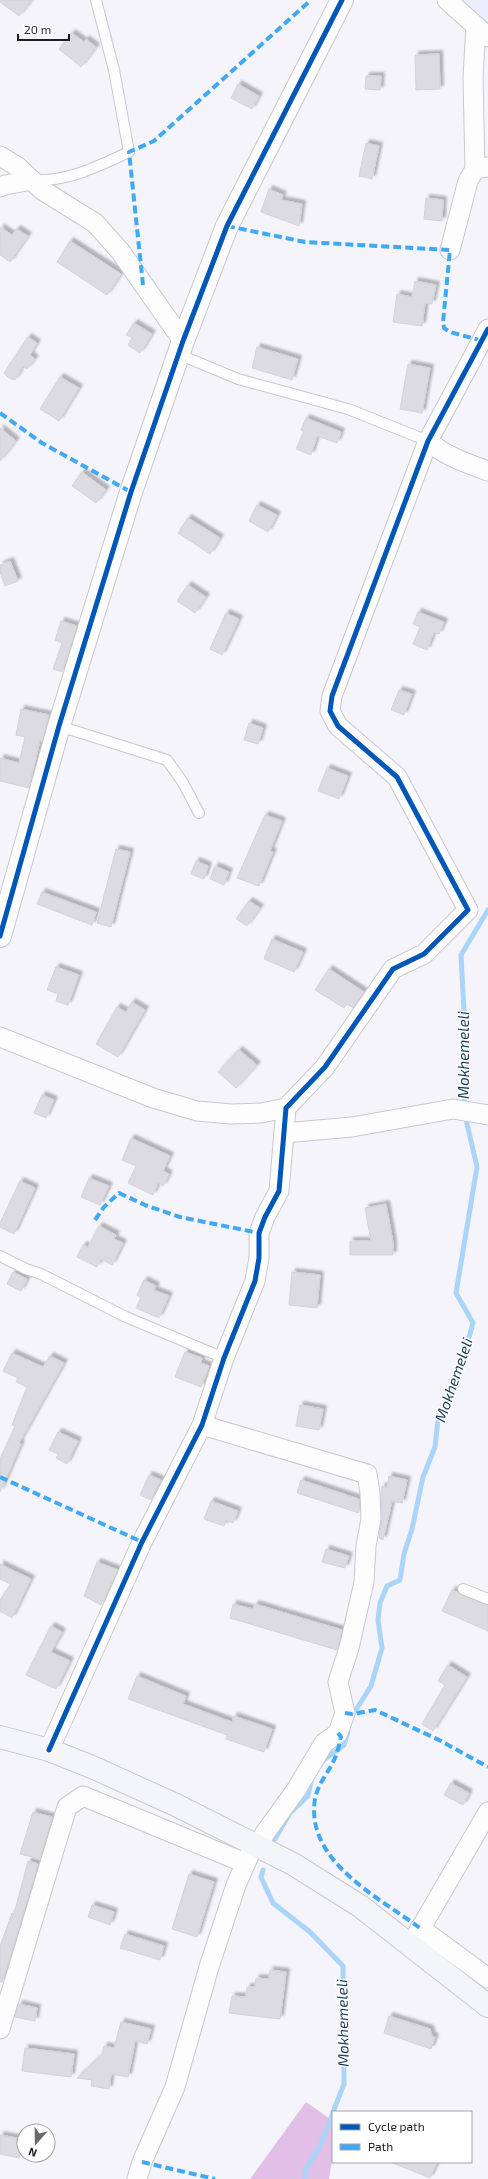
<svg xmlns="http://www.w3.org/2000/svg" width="488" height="2179" font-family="'Exo 2',sans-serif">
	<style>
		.built { fill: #ecedfd }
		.forest { fill: #e2bfe6 }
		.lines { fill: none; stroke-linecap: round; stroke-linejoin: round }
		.stream { stroke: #aad5f9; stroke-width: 5 }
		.building { fill: #dddbe2; stroke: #d4d2d9; filter: url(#shadow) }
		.service-casing { stroke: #c8c8cf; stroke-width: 12 }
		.minor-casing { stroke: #c8c8cf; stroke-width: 21 }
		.tertiary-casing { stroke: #c8c8cf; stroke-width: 24 }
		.secondary-casing { stroke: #c8c8cf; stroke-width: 24 }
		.service { stroke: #fdfdfe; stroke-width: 10 }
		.minor { stroke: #fdfdfe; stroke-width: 19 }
		.tertiary { stroke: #fdfdfe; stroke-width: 22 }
		.secondary { stroke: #f3f5f8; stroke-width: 22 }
		.quiet { stroke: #3fa9f5; stroke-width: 4; stroke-dasharray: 8 4; stroke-linecap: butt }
		.cycleway-casing { stroke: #fff; stroke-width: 8 }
		.cycleway { stroke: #0057b8; stroke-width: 5 }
		.labels { text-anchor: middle; stroke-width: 3; stroke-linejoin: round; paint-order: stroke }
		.water-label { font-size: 15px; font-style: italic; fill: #1a3c54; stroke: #fff }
	</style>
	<defs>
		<filter id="shadow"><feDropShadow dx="3.5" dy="-3.5" stdDeviation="1" flood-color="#0004"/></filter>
	</defs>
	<rect width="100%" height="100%" fill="#f4f4fa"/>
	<path class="built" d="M462 0H488V24Z"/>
	<path class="forest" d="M306 2102 333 2121V2154L329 2179H250Z"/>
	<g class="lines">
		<g class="stream">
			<path d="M464 1107 467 1068 461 955 488 910"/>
			<path d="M352 1716 371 1686 382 1648 378 1620 380 1603 387 1586 400 1580 404 1554 412 1529 423 1477 435 1447 438 1420 457 1381 473 1323 456 1293 477 1167 465 1115"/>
			<path d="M321 1762 344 1745 348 1732"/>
			<path d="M275 1839 290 1813 308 1796 311 1781"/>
			<path d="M263 1870 261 1877 273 1903 310 1932 343 1966 344 2084 333 2112"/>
			<path d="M305 2179V2171L319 2148 333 2113"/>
		</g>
	</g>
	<g class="building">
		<path d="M0 0H32L19 16 0 2Z"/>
		<path d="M72 33 84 42 86 39 96 47 81 67 59 49Z"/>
		<path d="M439 54 440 89 416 90 415 55Z"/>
		<path d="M366 76H381L380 90 365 89Z"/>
		<path d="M238 84 259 96 252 109 231 98Z"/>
		<path d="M366 143 379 146 372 179 359 176Z"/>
		<path d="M269 189 283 195 281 200 302 204 299 226 261 212Z"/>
		<path d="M426 198 443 200 442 221 424 219Z"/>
		<path d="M0 227 12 235 17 229 28 236 10 262 0 255Z"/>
		<path d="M70 241 121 274 107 295 57 262Z"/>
		<path d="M415 281 436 285 432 304 425 303 422 326 393 322 397 294 412 297Z"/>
		<path d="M134 323 152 334 140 353 128 345 132 338 126 335Z"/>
		<path d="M28 337 37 343 30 355 35 359 27 369 23 366 15 380 9 378 4 373Z"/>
		<path d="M257 347 298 359 292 380 252 368Z"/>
		<path d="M408 364 430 368 422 413 400 409Z"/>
		<path d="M60 377 79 388 59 421 40 409Z"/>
		<path d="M306 418 341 432 337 443 317 436 311 455 296 449 304 431 301 430Z"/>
		<path d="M0 428 16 441 0 461Z"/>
		<path d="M82 472 106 490 96 503 72 486Z"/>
		<path d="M257 505 277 515 268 532 249 521Z"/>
		<path d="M188 518 220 538 210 554 178 533Z"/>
		<path d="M10 561 18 581 5 586 0 572V565Z"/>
		<path d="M188 585 206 597 195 613 177 601Z"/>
		<path d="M418 612 444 622 439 634 434 632 427 650 413 644 420 627 413 624Z"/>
		<path d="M226 613 239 619 222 655 210 649Z"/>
		<path d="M61 621 77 626 62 672 53 669 62 643 55 640Z"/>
		<path d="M399 690 412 694 404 715 391 710Z"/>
		<path d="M21 709 49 715 42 741 40 740 29 788 0 781V758L19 763 25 737 16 735Z"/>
		<path d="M249 723 263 728 258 744 244 740Z"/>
		<path d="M327 768 348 776 339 799 318 791Z"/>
		<path d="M265 815 282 821 270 851 273 852 259 886 237 878Z"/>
		<path d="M116 849 130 852 111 927 97 923Z"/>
		<path d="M196 861 208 866 204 879 191 874Z"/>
		<path d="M215 866 229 872 224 885 210 879Z"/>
		<path d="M42 892 96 912 92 925 37 904Z"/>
		<path d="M249 901 260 908 247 926 236 919Z"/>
		<path d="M272 939 303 952 294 972 264 959Z"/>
		<path d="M56 967 79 975 68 1005 56 1001 58 994 47 990Z"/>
		<path d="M329 969 364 992 353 1008 347 1004 344 1008 315 990Z"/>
		<path d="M132 1002 145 1010 118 1057 96 1044 117 1007 126 1012Z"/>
		<path d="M239 1050 257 1065 236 1088 218 1072Z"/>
		<path d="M42 1095 54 1100 46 1118 34 1113Z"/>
		<path d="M131 1138 170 1156 163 1171 169 1174 163 1186 158 1183 153 1195 128 1183 136 1166 122 1160Z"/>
		<path d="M89 1178 109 1186 100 1205 81 1197Z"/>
		<path d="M20 1181 35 1188 14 1234 0 1227V1223Z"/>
		<path d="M386 1204 393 1243V1255H350V1241H371L365 1208Z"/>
		<path d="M99 1226 116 1235 114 1239 123 1243 112 1265 101 1259 97 1267 77 1257 83 1245 88 1247Z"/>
		<path d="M13 1272 27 1279 21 1291 7 1284Z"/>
		<path d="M292 1272 320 1275 317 1308 289 1305Z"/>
		<path d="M144 1280 156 1286 154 1290 169 1296 159 1318 136 1308 141 1297 137 1295Z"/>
		<path d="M185 1352 202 1358 201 1363 209 1366 201 1387 175 1377Z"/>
		<path d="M12 1353 43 1367 50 1356 64 1363 19 1443 21 1444 0 1492V1459L15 1426 12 1425 27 1387 16 1382 18 1378 3 1371Z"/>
		<path d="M300 1405 323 1409 319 1430 296 1426Z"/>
		<path d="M58 1432 78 1441 67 1464 56 1458 58 1454 49 1450Z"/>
		<path d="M149 1475 161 1480 151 1500 140 1495Z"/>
		<path d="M389 1476 407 1480 402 1503 392 1501 383 1540 379 1538 382 1519 381 1492 382 1486 387 1488Z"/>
		<path d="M301 1480 359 1499V1513L297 1493Z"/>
		<path d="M211 1501 238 1511 233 1523 226 1520 224 1526 204 1519Z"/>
		<path d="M326 1549 349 1556 345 1568 322 1562Z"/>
		<path d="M97 1562 118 1570 101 1605 84 1596Z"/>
		<path d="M0 1564 31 1579 12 1618 0 1611V1600L11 1584 0 1579Z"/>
		<path d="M452 1590 488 1606V1631L442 1611Z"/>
		<path d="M233 1604 253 1609 255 1604 342 1630 337 1650 230 1618Z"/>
		<path d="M51 1626 62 1632 51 1652 70 1661 56 1689 26 1675Z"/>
		<path d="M448 1665 467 1677 433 1731 422 1724 445 1685 438 1681Z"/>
		<path d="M137 1676 186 1696 183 1704 232 1722 234 1716 272 1729 264 1752 226 1739 227 1735 128 1699Z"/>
		<path d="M451 1783 469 1793 463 1805 444 1795Z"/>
		<path d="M33 1812 52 1817 40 1859 20 1854Z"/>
		<path d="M28 1861 38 1864 6 1970 2 1982H0V1946L12 1913 14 1914Z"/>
		<path d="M189 1874 214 1882 197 1937 172 1929Z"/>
		<path d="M92 1905 114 1912 110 1925 88 1917Z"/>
		<path d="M125 1934 164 1946 160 1960 120 1948Z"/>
		<path d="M270 1970 286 1972 280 2019 229 2013 232 1996 246 1997 247 1987H255L256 1978 269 1979Z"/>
		<path d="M19 2004 37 2008 35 2021 15 2017Z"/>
		<path d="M389 2016 430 2029 432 2036 435 2037 431 2049 384 2033Z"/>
		<path d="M121 2022 151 2029 147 2044 135 2041 128 2077 111 2074 109 2089 91 2086 92 2080 77 2078 102 2055 104 2046 114 2048Z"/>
		<path d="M25 2048 74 2054 71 2077 22 2071Z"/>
		<path d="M0 2135 22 2139 19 2158 0 2154Z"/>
		<path d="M390 2162H437L430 2178Z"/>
	</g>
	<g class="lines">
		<g class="service-casing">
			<g id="service">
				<path d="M34 180C68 182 98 166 129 152L114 70 96 0"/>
				<path d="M178 354 238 379 348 409 428 441"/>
				<path d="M59 726 167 760 182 781 199 813"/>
				<path d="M0 1256 26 1269 41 1274 126 1317 224 1358"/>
				<path d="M463 1589 488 1599"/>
			</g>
		</g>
		<g class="minor-casing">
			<g id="minor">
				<path d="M447 0 488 37"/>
				<path d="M0 156 18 167 42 190 95 223 120 251 183 341"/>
				<path d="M475 169 473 77 476 26"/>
				<path d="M0 187 5 185 32 180"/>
				<path d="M450 250 468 181 475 169 487 167"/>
				<path d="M428 441C445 456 466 463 488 471"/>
				<path d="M0 1037 153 1098 197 1111 231 1114 261 1113 286 1108"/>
				<path d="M284 1133 352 1127 453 1109 488 1115"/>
				<path d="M202 1425 367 1474 370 1493 371 1519 366 1546 364 1582 349 1648 338 1682 345 1713 338 1733 324 1743 296 1790 265 1833 259 1845"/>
				<path d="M49 1750 142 1542 202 1425 224 1358 255 1281 259 1258V1233L265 1217 279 1191 286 1108 325 1067 393 969 424 954 468 910 397 777 338 726 330 711 332 696 428 441 488 329"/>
				<path d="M420 1928 488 1978"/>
				<path d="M411 1945 488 1812"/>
				<path d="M0 2029 67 1807 83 1796 245 1863"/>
				<path d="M137 2179 142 2162 175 2087 209 1967 236 1885 251 1851"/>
			</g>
		</g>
		<g class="tertiary-casing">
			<path id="tertiary" d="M0 936 59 726 131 492 183 341 227 226 342 0"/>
		</g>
		<g class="secondary-casing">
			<path id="secondary" d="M0 1737 49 1750 92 1767 176 1805 293 1864 360 1906 488 2006"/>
		</g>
		<use href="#service" class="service"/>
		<use href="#minor" class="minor"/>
		<use href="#tertiary" class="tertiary"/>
		<use href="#secondary" class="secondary"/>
		<g class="quiet">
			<path d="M227 226 305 242 450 250 443 322 444 328 450 332 483 341"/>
			<path d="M143 285 129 152 154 141 311 0"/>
			<path d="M0 413 42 443 131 492"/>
			<path d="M95 1220 104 1207 119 1193 145 1205 180 1217 259 1233"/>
			<path d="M0 1477 142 1542"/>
			<path d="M345 1713 352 1714 375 1710 441 1741 488 1767"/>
			<path d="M338 1733 341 1737C339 1744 338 1752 335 1758 329 1772 318 1783 315 1799 305 1861 378 1897 420 1928"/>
			<path d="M142 2162 215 2179"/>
		</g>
		<g class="cycleway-casing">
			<g id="cycleway">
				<path d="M0 936 59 726 131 492 183 341 227 226 342 0"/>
				<path d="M49 1750 142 1542 202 1425 224 1358 255 1281 259 1258V1233L265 1217 279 1191 286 1108 325 1067 393 969 424 954 468 910 397 777 338 726 330 711 332 696 428 441 488 329"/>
			</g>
		</g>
		<use href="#cycleway" class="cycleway"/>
	</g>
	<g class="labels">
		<g class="water-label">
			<text transform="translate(464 1055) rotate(-90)" y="5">Mokhemeleli</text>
			<text transform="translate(454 1380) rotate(-71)" y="5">Mokhemeleli</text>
			<text transform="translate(343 2023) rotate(-91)" y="5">Mokhemeleli</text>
		</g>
	</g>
	<rect x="332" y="2111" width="140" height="52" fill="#ffffff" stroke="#a4a4a7"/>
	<rect x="340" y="2124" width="20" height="6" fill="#0057b8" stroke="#a4a4a7"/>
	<text x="368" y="2131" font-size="12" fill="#1c1c24">Cycle path</text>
	<rect x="340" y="2144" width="20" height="6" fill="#3fa9f5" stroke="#a4a4a7"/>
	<text x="368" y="2151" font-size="12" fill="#1c1c24">Path</text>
	<g transform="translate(36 2143) rotate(200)"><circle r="19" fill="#ffffff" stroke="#a4a4a7"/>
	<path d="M0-3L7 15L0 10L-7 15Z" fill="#68686f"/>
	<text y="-6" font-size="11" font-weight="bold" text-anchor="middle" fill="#1c1c24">N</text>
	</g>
	<path d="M18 34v6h51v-6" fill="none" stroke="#1c1c24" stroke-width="2"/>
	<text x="24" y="34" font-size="12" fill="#1c1c24" stroke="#ffffff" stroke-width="3" paint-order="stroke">20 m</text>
</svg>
